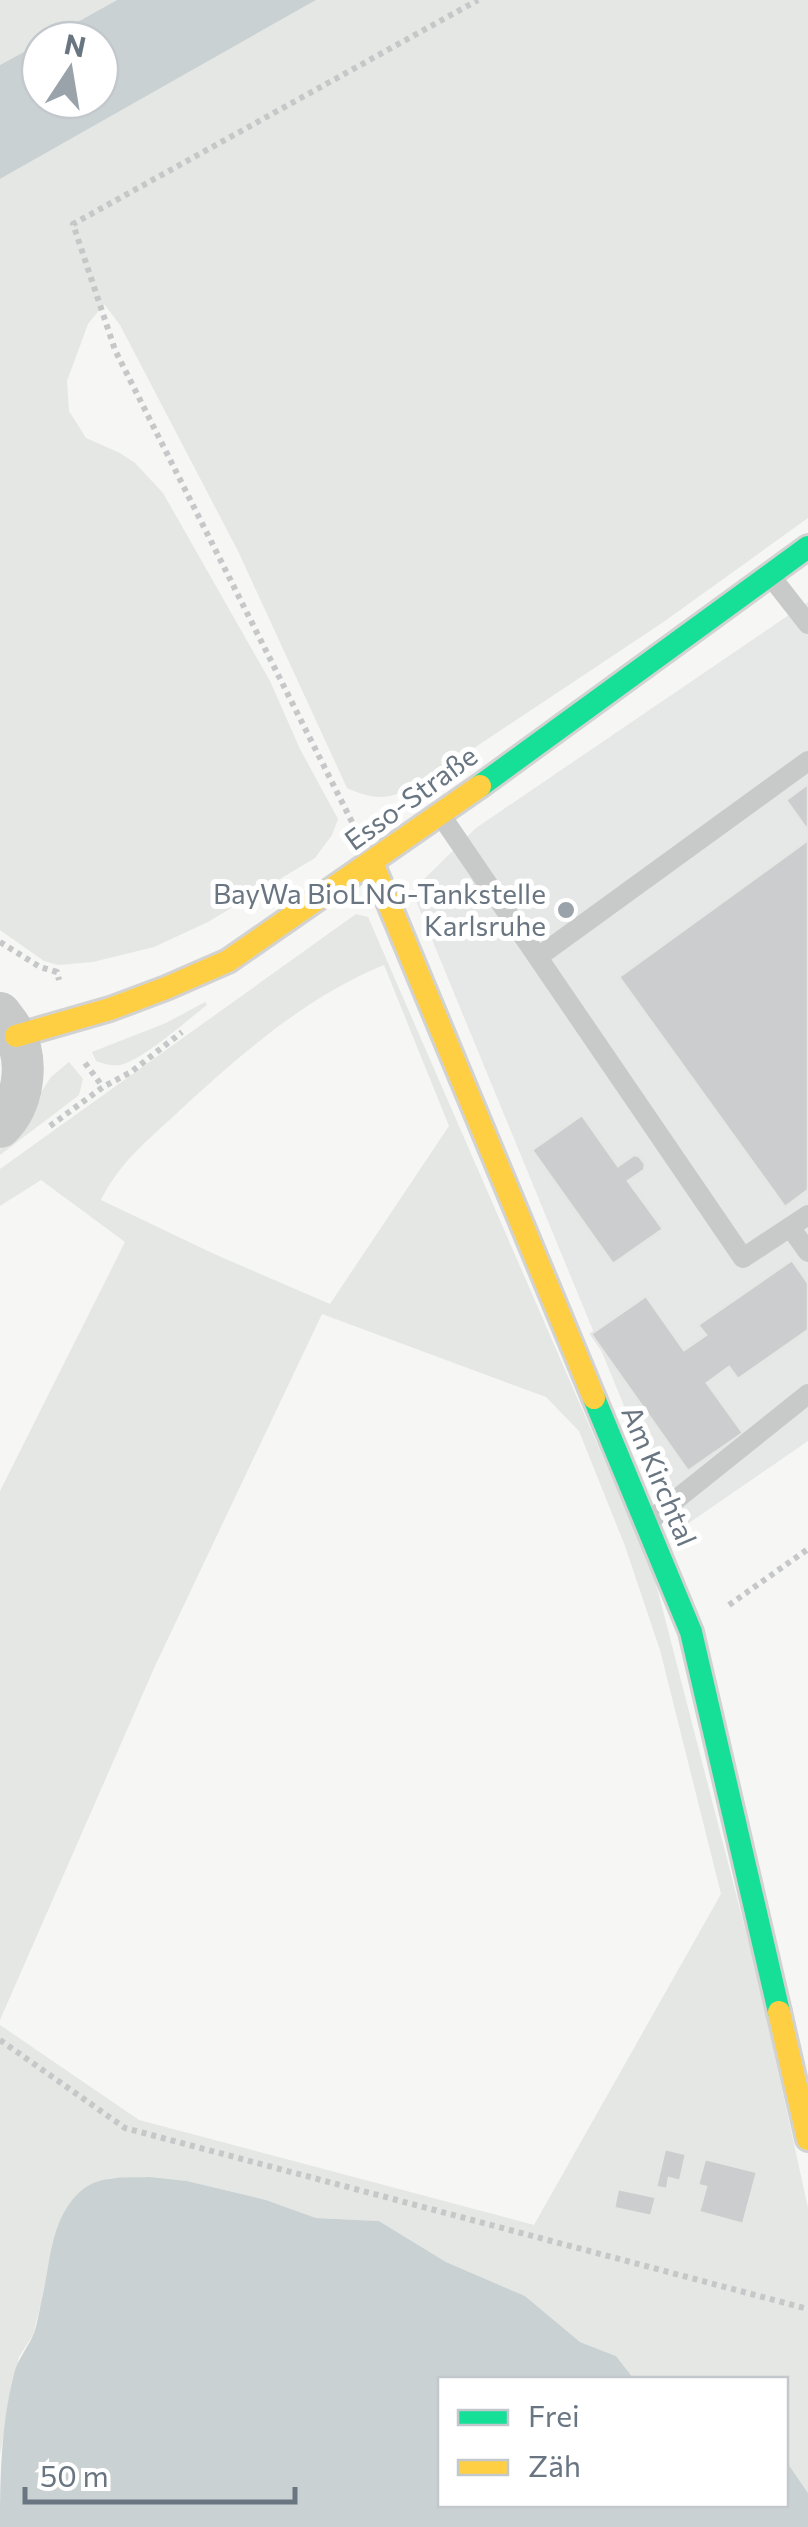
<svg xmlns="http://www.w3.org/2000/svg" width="808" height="2527" font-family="Commissioner,sans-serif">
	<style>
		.built { fill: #e6e7e7 }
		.green { fill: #e4e7e3; fill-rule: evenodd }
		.water { fill: #cad1d3 }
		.building { fill: #cccdce; stroke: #e6e6e4; stroke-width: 2.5 }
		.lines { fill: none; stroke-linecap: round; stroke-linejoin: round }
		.fast-casing { stroke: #d2d2d3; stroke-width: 28 }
		.slow-casing { stroke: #d2d2d3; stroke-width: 28 }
		.path { stroke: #c6c7c8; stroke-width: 6; stroke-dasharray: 5 5; stroke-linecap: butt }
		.lane { stroke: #c8caca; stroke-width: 20 }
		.street { stroke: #c8caca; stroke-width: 42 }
		.fast { stroke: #16e098; stroke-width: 22 }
		.slow { stroke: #ffcf43; stroke-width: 22 }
		.poi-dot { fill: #9aa3aa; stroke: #fff; stroke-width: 4 }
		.labels { text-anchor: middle; stroke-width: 10; stroke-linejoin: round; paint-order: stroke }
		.street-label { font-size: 28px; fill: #697682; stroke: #fff }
		.poi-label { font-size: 28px; fill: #697682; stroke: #fff; text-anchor: end }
	</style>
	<rect width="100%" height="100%" fill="#f6f6f5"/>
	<path class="built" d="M808 602V1441L676 1532 412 891 476 828Z"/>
	<g class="green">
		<path d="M0 0H117L45 40H40V43L0 65Z"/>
		<path d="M316 0H808V518L662 623 423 782C392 798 380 803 347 788L238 551 120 325 104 304 88 324 67 381 69 411 86 438 120 453 135 463 163 493 270 681 300 749 338 819 332 835 315 858 208 922 154 947 93 962 58 965 44 961 0 930V179Z"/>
		<path d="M356 914 368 917 653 1572 757 1975 808 2208V2493L786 2461V2380L634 2379 616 2356 580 2342 525 2296 446 2262 379 2221 316 2218 266 2200 187 2181 149 2178H110L84 2189 64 2212 33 2335 19 2357 0 2454V2025L139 2120 534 2225 721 1894 660 1650 625 1546 579 1431 546 1397 322 1314 155 1666 0 2020V1491L125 1242 41 1180 0 1206V1169ZM384 965 449 1126 330 1304 212 1253 101 1200C119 1163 147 1141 177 1113 239 1056 305 997 384 965Z"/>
		<path d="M205 1002 207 1005C186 1021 143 1060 120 1065 111 1066 104 1064 96 1061L92 1052 166 1023Z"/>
		<path d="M69 1062 83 1079 79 1095 0 1155V1149L7 1144 51 1077Z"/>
	</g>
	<g class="water">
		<path d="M117 0H316L0 179V65L40 43V100H100V40H45Z"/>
		<path d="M149 2177 187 2181 266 2200 316 2218 379 2221 446 2262 525 2296 580 2342 616 2356 634 2379 440 2380V2504H786V2461L808 2493V2527H0C0 2475 1 2425 14 2374 18 2358 28 2348 34 2333 37 2324 39 2313 41 2303 51 2265 49 2218 82 2190 100 2175 127 2178 149 2177Z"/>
	</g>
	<g class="building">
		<path d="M808 784V831L786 800Z"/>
		<path d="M808 840V1190L785 1207 619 977Z"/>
		<path d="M582 1115 618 1166 634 1155 639 1156 645 1164 644 1170 628 1181 663 1229 613 1264 532 1150Z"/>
		<path d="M792 1260 808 1283V1330L738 1379 729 1367 707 1383 743 1433 688 1471 591 1334 646 1296 684 1350 706 1335 698 1325Z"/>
		<path d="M665 2149 686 2154 680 2181 669 2178 667 2189 656 2187Z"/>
		<path d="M705 2159 757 2172 743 2224 699 2212 706 2187 698 2185Z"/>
		<path d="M618 2189 656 2197 651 2216 614 2208Z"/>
	</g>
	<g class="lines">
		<g class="fast-casing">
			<g id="fast">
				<path d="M480 786 808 547"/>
				<path d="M594 1398 691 1632 779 2012"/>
			</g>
		</g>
		<g class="slow-casing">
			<g id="slow">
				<path d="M372 863 594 1398"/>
				<path d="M16 1036 110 1009 166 988 228 961 480 786"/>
				<path d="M779 2012 808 2139"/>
			</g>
		</g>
		<g class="path">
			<path d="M352 822 115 350 73 224 478 0"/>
			<path d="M0 942 40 967 57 972 59 980"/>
			<path d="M85 1063 103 1087"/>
			<path d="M50 1126 103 1087 131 1072 182 1032"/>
			<path d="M729 1605 808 1549"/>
			<path d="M0 2040 125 2128 808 2309"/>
		</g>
		<g class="lane">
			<path d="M772 578 808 624"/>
			<path d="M442 817 743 1258 808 1215"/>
			<path d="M538 957 808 761"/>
			<path d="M790 1227 808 1252"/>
			<path d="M648 1522 808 1394"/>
		</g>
		<path class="street" d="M0 1013C5 1020 11 1026 14 1034 30 1062 23 1105 0 1127"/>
		<use href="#fast" class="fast"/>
		<use href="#slow" class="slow"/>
	</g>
	<circle class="poi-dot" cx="566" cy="910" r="10"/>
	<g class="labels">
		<g class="street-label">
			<text transform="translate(411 798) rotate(-36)" y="10">Esso-Straße</text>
			<text transform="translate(659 1476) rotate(67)" y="10">Am Kirchtal</text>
		</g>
		<g class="poi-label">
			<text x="546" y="904">BayWa BioLNG-Tankstelle<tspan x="546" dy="32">Karlsruhe</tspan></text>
		</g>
	</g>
	<rect x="438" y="2377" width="350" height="130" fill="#ffffff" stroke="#c3c8cd" stroke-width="2.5"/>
	<rect x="458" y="2410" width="50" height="15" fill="#16e098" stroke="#c3c8cd" stroke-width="2.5"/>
	<text x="528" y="2427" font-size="30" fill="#697682">Frei</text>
	<rect x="458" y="2460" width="50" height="15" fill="#ffcf43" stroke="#c3c8cd" stroke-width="2.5"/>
	<text x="528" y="2477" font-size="30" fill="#697682">Zäh</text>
	<g transform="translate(70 70) rotate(12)"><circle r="48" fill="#ffffff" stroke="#c3c8cd" stroke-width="2.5"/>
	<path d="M0-8L18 38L0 25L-18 38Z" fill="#9aa3aa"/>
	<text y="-15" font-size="28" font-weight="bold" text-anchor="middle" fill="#697682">N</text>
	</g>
	<path d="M25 2487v15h270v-15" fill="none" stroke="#697682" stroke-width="5"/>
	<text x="40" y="2487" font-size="30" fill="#697682" stroke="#ffffff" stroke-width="8" paint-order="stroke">50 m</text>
</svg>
